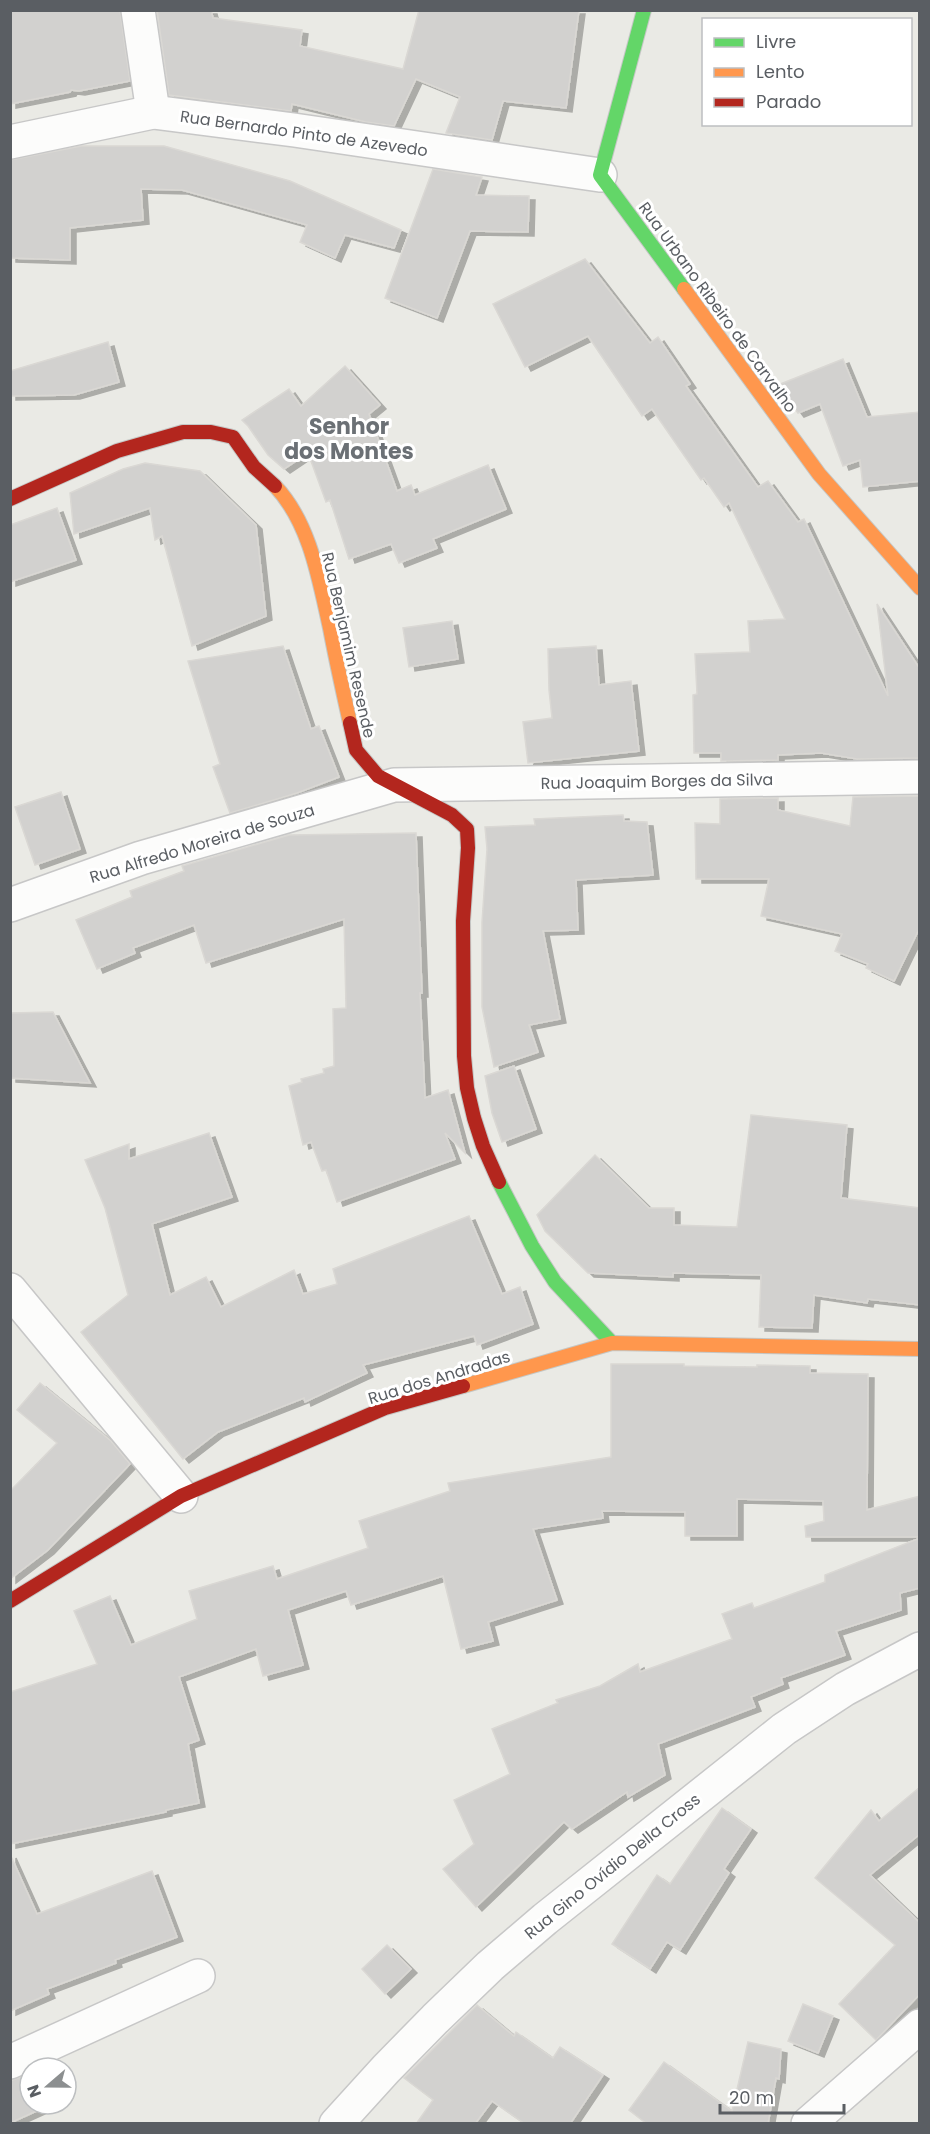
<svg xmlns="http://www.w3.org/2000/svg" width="930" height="2134" font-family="Poppins,sans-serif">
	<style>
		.building { fill: #d2d1cf; stroke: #dad8d4; stroke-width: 1.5; filter: url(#shadow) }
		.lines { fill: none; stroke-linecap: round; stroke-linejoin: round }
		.street-casing { stroke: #c7c7c7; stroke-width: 36 }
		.fast-casing { stroke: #c5c7c5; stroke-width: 16 }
		.slow-casing { stroke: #c5c7c5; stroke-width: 16 }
		.jam-casing { stroke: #c5c7c5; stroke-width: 16 }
		.street { stroke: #fcfcfb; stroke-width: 33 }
		.fast { stroke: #63d668; stroke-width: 14 }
		.slow { stroke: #ff974d; stroke-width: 14 }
		.jam { stroke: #b3261e; stroke-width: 14 }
		.labels { text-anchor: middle; stroke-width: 6; stroke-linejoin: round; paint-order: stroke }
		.street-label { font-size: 16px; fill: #5a5e63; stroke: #fff }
		.district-label { font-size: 22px; font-weight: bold; fill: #6b7075; stroke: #fff }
	</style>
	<defs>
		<filter id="shadow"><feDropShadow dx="6" dy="4" stdDeviation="0" flood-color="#0004"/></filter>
	</defs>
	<rect width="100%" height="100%" fill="#eaeae5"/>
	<g class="building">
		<path d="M10 10H120L130 81 79 91 71 90 70 92 10 104Z"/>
		<path d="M157 10H211L213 18 302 30 300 46 403 69 419 10H579L566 108 503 101 492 140 446 133 460 97 416 79 394 126 366 122 292 104 291 111 169 95Z"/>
		<path d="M81 146H164L290 181 401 230 394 248 345 235 335 258 300 242 307 225 182 190 141 189 143 220 70 228V260L10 258V160Z"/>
		<path d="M433 169 482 177 476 195 529 196 528 232 470 231 437 318 385 298Z"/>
		<path d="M585 259 650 343 658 337 690 384 686 386 758 487 768 481 798 522 804 519 888 696 877 604 920 669V758L857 759 821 753 778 755V760L721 761V753H694L693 695 697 694 695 654 750 652 748 621 785 619 729 503 724 507 704 478 701 480 652 409 642 416 588 336 525 367 493 304Z"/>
		<path d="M108 342 119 382 74 395 10 396V371Z"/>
		<path d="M843 359 867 417 920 412V481L863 487 860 460 843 466 820 404 798 413 780 389 778 385Z"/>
		<path d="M345 366 380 405 369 414 397 491 411 485 415 495 488 465 506 509 433 539 437 548 399 563 391 544 349 559 330 500 326 502 308 453 284 469 268 455 248 426 242 420 289 389 301 406Z"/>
		<path d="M145 463 200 471 256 525 266 616 192 646 162 536 155 540 150 508 74 534 70 493 123 469Z"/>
		<path d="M57 508 76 560 10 582V525Z"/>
		<path d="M452 621 458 659 409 667 403 628Z"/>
		<path d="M283 646 311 729 319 726 339 777 297 793 230 813 213 767 220 764 188 661Z"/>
		<path d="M596 646 599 685 631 681 639 751 528 763 523 722 552 718 549 690 548 649Z"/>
		<path d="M61 792 80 849 35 865 15 807Z"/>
		<path d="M920 796V927L894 981 866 968 868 964 835 951 842 934 761 916 769 879H696L695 823 720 824V799L778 798V810L850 826 853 797Z"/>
		<path d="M623 815 624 821 647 822 653 875 576 880 578 930 543 931 560 1019 529 1025 538 1052 494 1067 482 1007V922L487 849 485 827 535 825 534 819Z"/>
		<path d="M416 833 422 993H420L425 1098 448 1090 465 1153 445 1133 455 1159 337 1202 326 1170 322 1171 311 1142 303 1145 289 1086 302 1082 301 1079 324 1073 323 1069 334 1066 333 1009 346 1008 344 919 206 963 194 925 133 948 135 953 97 969 76 920 132 897 130 891 184 871 182 866 289 835Z"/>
		<path d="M53 1012 90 1083 10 1078V1013Z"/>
		<path d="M514 1066 536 1129 502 1142 492 1113 485 1076Z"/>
		<path d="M751 1115 847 1125 841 1198 920 1208V1305L868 1299 867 1303 814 1295 812 1328 759 1327 761 1275 673 1273V1277L588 1273 545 1231 537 1215 595 1155 649 1208H674V1225L737 1227Z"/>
		<path d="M209 1133 232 1197 152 1224 170 1295 206 1277 221 1307 294 1270 303 1294 337 1284 333 1269 469 1216 502 1294 520 1287 533 1324 477 1345 474 1336 363 1365 367 1373 305 1402 304 1398 218 1432 183 1459 81 1332 128 1295 105 1208 85 1160 129 1144V1159Z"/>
		<path d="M611 1364H684V1366L757 1367V1365L810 1366V1373L868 1374 867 1510 920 1496V1537H806L805 1526 824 1521 823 1501 737 1499V1536H685V1512L602 1511 603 1518 533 1529 557 1600 488 1622 493 1641 461 1649 443 1576 351 1605 346 1591 288 1610 303 1665 263 1676 256 1649 179 1677 199 1740 188 1744 199 1803 166 1810V1812L10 1844V1692L97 1664 74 1611 110 1596 131 1645 197 1619 189 1591 273 1566 277 1579 368 1548 359 1521 450 1491 448 1483 611 1457Z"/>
		<path d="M40 1383 111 1441 130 1464 48 1550 10 1579V1491L57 1443 17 1410Z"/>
		<path d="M920 1538V1588L900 1593 901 1610 836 1631 845 1655 781 1678 783 1684 751 1697 755 1707 658 1744 665 1775 628 1797 627 1792 572 1829 564 1822 476 1907 443 1869 474 1844 454 1800 510 1774 492 1729 558 1703 556 1700 600 1686 638 1664 640 1672 732 1639 722 1614 752 1603 754 1608 825 1582V1575Z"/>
		<path d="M920 1787V1834L870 1875 918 1921 920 1919V1994L876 2040 839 2004 895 1945 815 1878 871 1810 879 1821Z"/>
		<path d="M722 1808 751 1829 724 1869 729 1873 680 1950 667 1942 650 1969 612 1944 657 1875 670 1884Z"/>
		<path d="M10 1854 37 1914 152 1871 177 1937 115 1960 116 1963 47 1989 49 1994 10 2011Z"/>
		<path d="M387 1945 411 1969 385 1994 362 1969Z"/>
		<path d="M803 2004 833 2016 818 2053 788 2041Z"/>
		<path d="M477 2005 514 2036 516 2032 553 2058 560 2047 603 2075 570 2124H525L492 2101 475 2124H416L433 2100 404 2078Z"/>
		<path d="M748 2042 781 2049 779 2079 776 2078 768 2124H647L629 2110 664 2062 732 2111Z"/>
		<path d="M30 2073V2104H52L10 2123V2081Z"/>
	</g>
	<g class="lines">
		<g class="street-casing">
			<g id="street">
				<path d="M138 10 153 112"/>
				<path d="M10 142 153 112 294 130 600 175"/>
				<path d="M10 905 141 858 394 785 920 777"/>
				<path d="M10 1290 181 1496"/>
				<path d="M10 2062 198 1976"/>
				<path d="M336 2124 386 2069 435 2019 490 1966 545 1919 784 1729 845 1689 920 1649"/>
				<path d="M808 2124 920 2026"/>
			</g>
		</g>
		<g class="fast-casing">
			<g id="fast">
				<path d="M644 10 600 175 684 289"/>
				<path d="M499 1182 532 1246 555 1282 612 1343"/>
			</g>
		</g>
		<g class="slow-casing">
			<g id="slow">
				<path d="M684 289 819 474 920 588"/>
				<path d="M275 486C310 523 319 579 330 628 336 660 343 691 350 723"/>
				<path d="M463 1386 612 1343 920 1349"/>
			</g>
		</g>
		<g class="jam-casing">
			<g id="jam">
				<path d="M10 499 117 451 183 432H211L233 437 254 467 275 486"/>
				<path d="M350 723 356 750 378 776 452 815 467 829 468 848 463 921 464 1056 467 1088 474 1118 483 1146 499 1182"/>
				<path d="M10 1601 181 1496 385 1408 463 1386"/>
			</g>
		</g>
		<use href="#street" class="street"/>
		<use href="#fast" class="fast"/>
		<use href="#slow" class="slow"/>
		<use href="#jam" class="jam"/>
	</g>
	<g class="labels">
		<g class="street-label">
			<text transform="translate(304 133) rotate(8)" y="6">Rua Bernardo Pinto de Azevedo</text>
			<text transform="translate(718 307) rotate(54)" y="6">Rua Urbano Ribeiro de Carvalho</text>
			<text transform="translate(349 645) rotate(77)" y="6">Rua Benjamim Resende</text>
			<text transform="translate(657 781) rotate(-1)" y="6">Rua Joaquim Borges da Silva</text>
			<text transform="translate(202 843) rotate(-17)" y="6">Rua Alfredo Moreira de Souza</text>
			<text transform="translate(439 1377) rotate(-17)" y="6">Rua dos Andradas</text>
			<text transform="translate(612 1866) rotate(-39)" y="6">Rua Gino Ovídio Della Cross</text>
		</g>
		<g class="district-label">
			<text x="349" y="434">Senhor<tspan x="349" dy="25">dos Montes</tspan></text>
		</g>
	</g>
	<rect width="930" height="2134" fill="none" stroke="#5a5e63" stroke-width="24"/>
	<rect x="702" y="18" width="210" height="108" fill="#ffffff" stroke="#bdbfc1" stroke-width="1.5"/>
	<rect x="714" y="38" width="30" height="9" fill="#63d668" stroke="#bdbfc1" stroke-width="1.5"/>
	<text x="756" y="48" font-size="18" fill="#5a5e63">Livre</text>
	<rect x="714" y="68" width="30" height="9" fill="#ff974d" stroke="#bdbfc1" stroke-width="1.5"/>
	<text x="756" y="78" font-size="18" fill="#5a5e63">Lento</text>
	<rect x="714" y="98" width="30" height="9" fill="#b3261e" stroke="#bdbfc1" stroke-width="1.5"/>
	<text x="756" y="108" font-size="18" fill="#5a5e63">Parado</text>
	<g transform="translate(48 2086) rotate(250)"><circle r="28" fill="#ffffff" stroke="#bdbfc1" stroke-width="1.5"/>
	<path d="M0-4.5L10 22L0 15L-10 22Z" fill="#8c8f90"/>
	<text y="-9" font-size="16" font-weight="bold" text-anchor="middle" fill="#5a5e63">N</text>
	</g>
	<path d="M720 2104v9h124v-9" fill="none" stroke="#5a5e63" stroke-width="3"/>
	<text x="729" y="2104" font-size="18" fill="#5a5e63" stroke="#ffffff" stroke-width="4.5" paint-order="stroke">20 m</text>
</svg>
